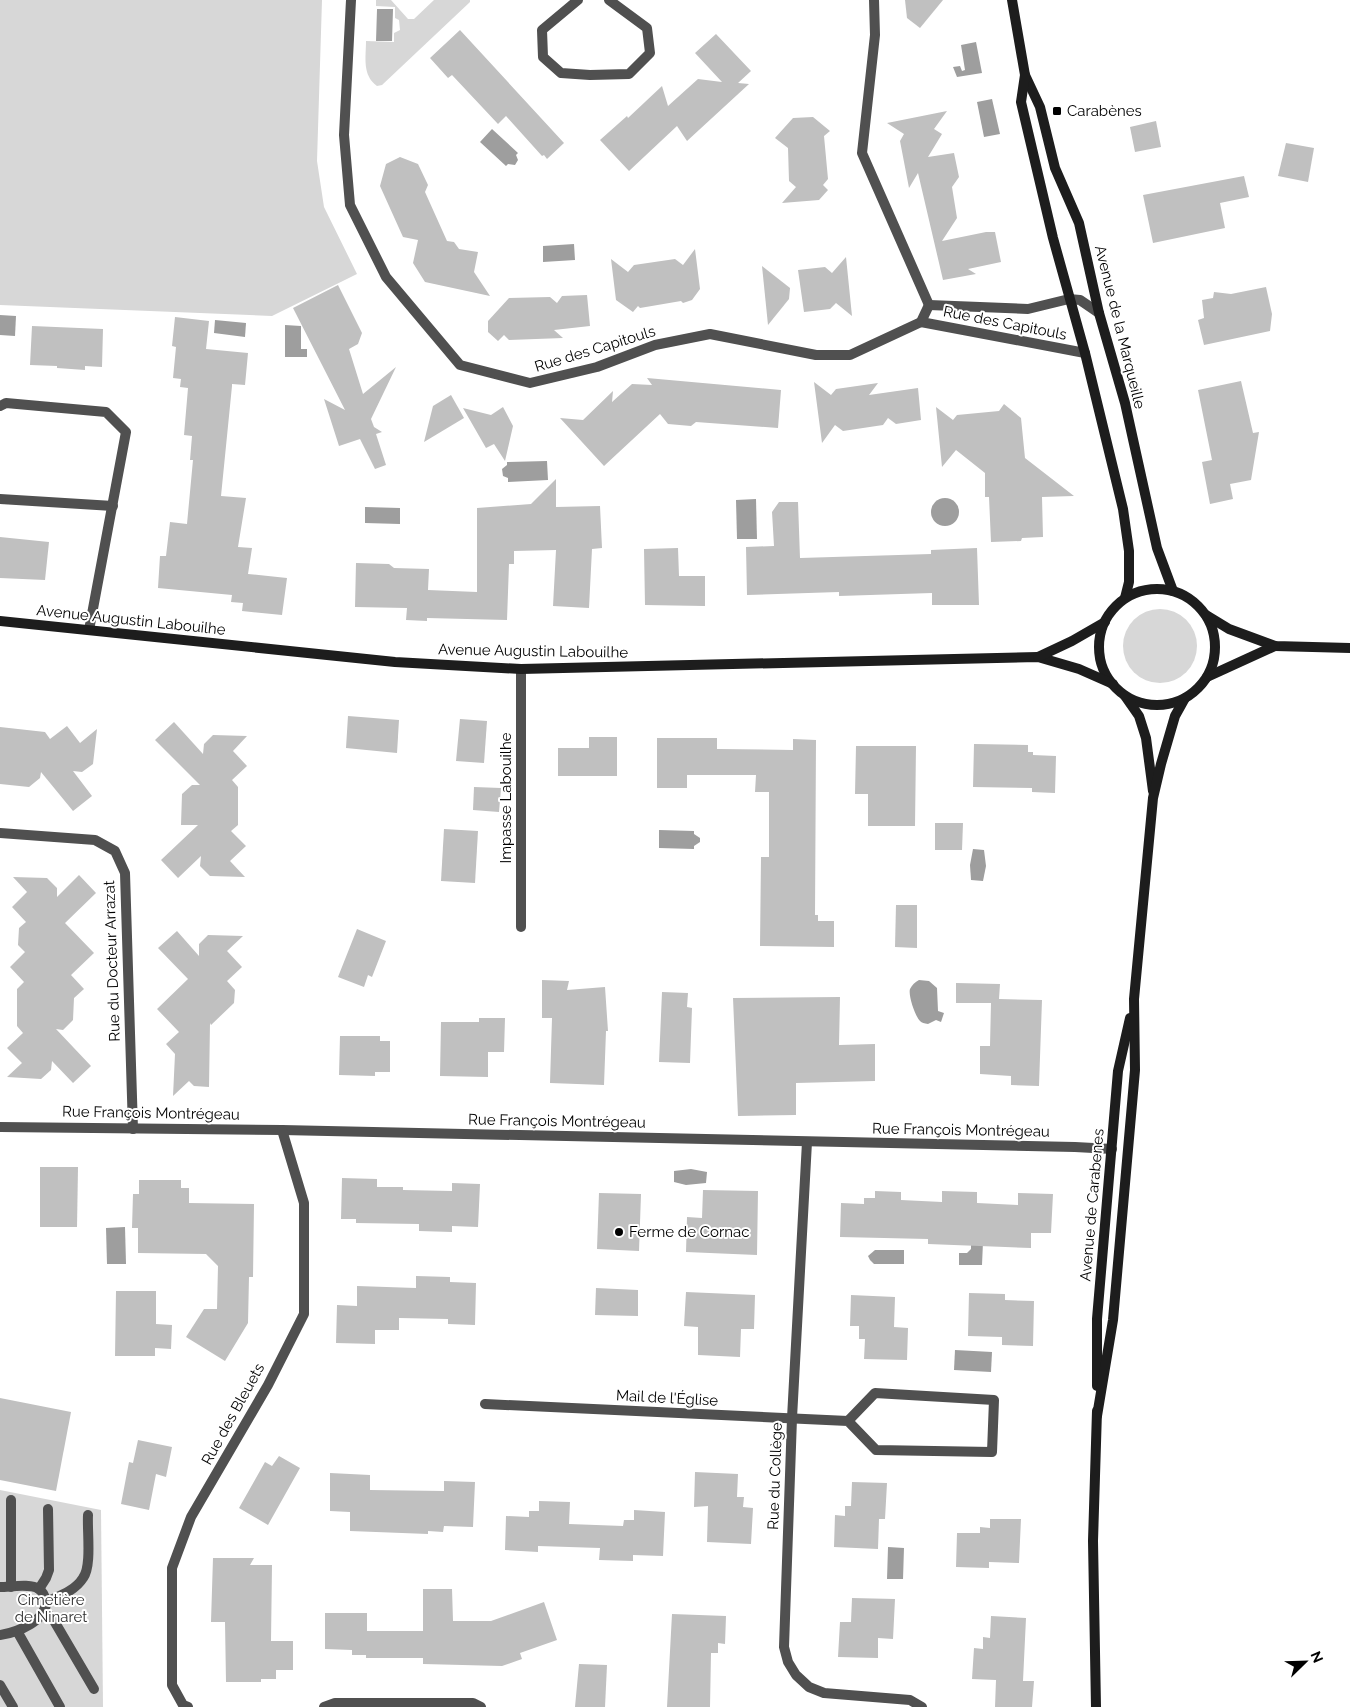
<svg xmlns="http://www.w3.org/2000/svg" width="1350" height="1707" font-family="Raleway,sans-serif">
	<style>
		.green { fill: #d7d7d7 }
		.water { fill: #9e9e9e }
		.building { fill: #c0c0c0 }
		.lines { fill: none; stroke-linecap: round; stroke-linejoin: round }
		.lane { stroke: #505050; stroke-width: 10 }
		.street { stroke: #505050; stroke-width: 10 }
		.secondary { stroke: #1d1d1d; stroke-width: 10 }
		.poi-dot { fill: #000; stroke: #fff; stroke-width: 2 }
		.labels { text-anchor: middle; stroke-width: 4; stroke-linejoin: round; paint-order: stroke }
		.poi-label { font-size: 15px; fill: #000; stroke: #fff; text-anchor: start }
		.street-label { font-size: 15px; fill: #000; stroke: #fff }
		.park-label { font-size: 15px; fill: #2e2e2e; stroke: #fff }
	</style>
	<rect width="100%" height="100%" fill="#fff"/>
	<g class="green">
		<path d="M0 0H322L317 161 324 207 357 274 272 316 0 305Z"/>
		<path d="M376 0H391L408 19H414L434 0H470V2L382 85 377 86C362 75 366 57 366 41L394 42V33L400 30 399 20 395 18V7L376 6Z"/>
		<circle cx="1160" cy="646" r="37"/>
		<path d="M0 1490 101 1510 103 1707H0Z"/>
	</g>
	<g class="water">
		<path d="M377 9H393L392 41H376Z"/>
		<path d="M976 42 982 73 957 77 953 67 960 66 962 71 965 70 961 45Z"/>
		<path d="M992 99 1000 134 984 137 977 102Z"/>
		<path d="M492 129 518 153 516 155 518 160 515 165 508 164 506 166 480 142Z"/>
		<path d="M574 244 575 260 543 262V246Z"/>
		<path d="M0 315 16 316 15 336 0 335Z"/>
		<path d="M215 320 246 323 245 337 214 333Z"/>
		<path d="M285 325 301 326V349H307V357H285Z"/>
		<path d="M547 461 548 480 508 482V478L503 476 502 469 507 465V462Z"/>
		<circle cx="945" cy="512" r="14"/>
		<path d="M756 499 757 539H737L736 500Z"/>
		<path d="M365 507 400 508V524L365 523Z"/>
		<path d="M659 830 694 831V834L700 838V842L694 846V849L659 848Z"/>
		<path d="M973 849 984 850 986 866 983 881 971 880 970 865Z"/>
		<path d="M919 980 929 981 937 988 938 1011 944 1013 941 1022 936 1020 928 1024C924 1023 922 1023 920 1021 915 1016 908 995 910 989 912 985 915 982 919 980Z"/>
		<path d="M691 1169 707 1172 706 1183 686 1185 674 1182V1171Z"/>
		<path d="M125 1227 126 1264H107L106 1228Z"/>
		<path d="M971 1241 983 1242 982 1265H959V1253H967L971 1249Z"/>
		<path d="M875 1250H904V1264H874L870 1260 868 1256Z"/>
		<path d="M955 1350 992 1352 991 1372 954 1370Z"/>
		<path d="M888 1547 904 1548 903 1579H887Z"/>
	</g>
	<g class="building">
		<path d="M905 0H943L920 28 907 18Z"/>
		<path d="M460 30 564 143 547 159 544 155 542 156 506 116 498 124 452 75 448 78 430 58Z"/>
		<path d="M716 34 751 71 738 83 749 84 687 141 677 126 629 171 600 140 627 116 628 118 662 86 668 106 698 79 722 82 695 53Z"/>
		<path d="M947 111 934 129 942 134 928 157 954 153 959 177 952 187 957 218 942 241 986 232H995L1001 262 968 269 976 274 943 280 918 173 909 188 900 141 904 134 887 123Z"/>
		<path d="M813 117 830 131 824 136 828 179 823 185 828 190 819 200 782 203 796 187 789 181 788 148 775 138 793 118Z"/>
		<path d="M1156 121 1161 147 1135 152 1130 127Z"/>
		<path d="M1286 143 1314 148 1308 182 1278 176Z"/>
		<path d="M400 157 418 164 428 185 425 192 447 241 454 242 459 249 478 252 474 272 490 296 425 282 413 263 418 240 403 237 380 186 386 164Z"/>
		<path d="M1244 176 1249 197 1220 203 1225 228 1153 243 1143 195Z"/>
		<path d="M695 249 700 289 692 300 683 303 681 301 640 308 638 306 633 312 616 300 611 259 628 272 634 265 675 259 683 265Z"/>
		<path d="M846 257 852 316 836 303 830 309 804 312 798 270 825 267 832 273Z"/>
		<path d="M762 266 790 288 789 299 768 325Z"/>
		<path d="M338 285 362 333 358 344 349 349 363 394 396 367 371 419 374 427 382 432 376 434 386 465 375 469 360 439 339 446 324 399 345 410 293 308Z"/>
		<path d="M1266 287 1272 314 1270 331 1204 345 1198 320 1204 318 1202 300 1213 298 1214 292 1231 294Z"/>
		<path d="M587 295 590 326 554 330 563 338 509 340 504 335 498 341 488 332V321L509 298 550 297 557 303 562 296Z"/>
		<path d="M175 317 209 321 206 349 248 353 245 385 232 384V386L221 496 246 498 238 547 252 548 248 574 287 578 282 615 242 611 243 603 231 602 232 595 158 588 160 556H166L170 522 187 524 193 460H190L192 436 184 435 188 388 180 387 181 379 173 378 176 347 172 346Z"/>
		<path d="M32 326 103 329 102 367 85 366V370L57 368V366L30 365Z"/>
		<path d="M647 378 781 390 778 428 696 422 691 426 668 424 660 414 604 466 560 418 583 420 613 391 612 402 632 384 652 385Z"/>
		<path d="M1241 381 1253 433 1259 432 1251 480 1230 484 1233 499 1210 504 1202 462 1212 460 1198 390Z"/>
		<path d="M814 382 831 395 836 389 878 383 869 395 918 388 921 420 896 424 888 418 883 425 843 431 835 425 822 443Z"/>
		<path d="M451 395 464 418 424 442 433 406Z"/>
		<path d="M1004 404 1021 418 1025 458 1074 496 1042 497 1043 537 1022 538 1021 541 991 542 989 497H985V473L956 450 942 467 936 407 953 420 957 415 999 411Z"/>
		<path d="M503 407 513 426 505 461 494 444 486 448 463 408 491 415Z"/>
		<path d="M556 479V507L600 506 602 548 592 549 589 608 553 606 556 550 514 551V564H509L507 620 427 618V621L406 620 407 608 355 607 356 563 389 564 394 568 429 569 428 590 477 592V508L531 504Z"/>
		<path d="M779 502H798L800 558 931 554V550L977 548 979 605H932V593L839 596V592L747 595 746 547 774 546 772 512Z"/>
		<path d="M0 537 49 542 45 580 0 578Z"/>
		<path d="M678 548 679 576H705V606L645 605 644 549Z"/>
		<path d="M348 716 399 720 397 753 346 748Z"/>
		<path d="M460 719 487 721 484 763 456 761Z"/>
		<path d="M174 722 203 754 204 744 213 735 247 736 233 751 247 766 232 780 238 787V825L231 831 246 846 230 861 245 877 210 876 200 866 201 856 178 878 161 860 198 825H181L182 794 192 785H200L155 740Z"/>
		<path d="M67 726 80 743 97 729 93 764 82 772 73 771 92 796 73 811 41 772 40 778 29 787 0 784V727L45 732 50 739Z"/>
		<path d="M589 737H617V776H558V748H589Z"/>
		<path d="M657 738H717V749L793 750V739L816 740 815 915H818V921H834V947L760 946 761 857H769V792H755L756 775H687V788H657Z"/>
		<path d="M974 744 1028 745V752H1033V755L1056 756 1055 793 1032 792V788L973 787Z"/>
		<path d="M856 746H916L915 826H868V794H855Z"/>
		<path d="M474 787 501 788 499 812 473 810Z"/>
		<path d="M935 823H963L962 850H935Z"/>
		<path d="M444 829 478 831 475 883 441 881Z"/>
		<path d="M79 875 96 893 65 923 94 953 71 975 84 989 74 998 73 1020 63 1030 56 1029 91 1066 73 1083 52 1061 51 1070 41 1079 7 1077 22 1063 7 1048 23 1033 17 1026V989L24 982 10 967 25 952 18 945 19 928 26 922 12 907 27 892 13 877 47 878 57 888V897Z"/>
		<path d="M896 905H917V948L895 947Z"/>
		<path d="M357 929 386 941 372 977 368 975 364 987 338 977Z"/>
		<path d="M177 931 199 956V944L208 935 243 936 227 951 242 967 227 981 235 990 234 1003 211 1025 210 1023 209 1087 194 1086 189 1081 173 1096 175 1054 166 1044 179 1032 157 1009 188 979 158 948Z"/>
		<path d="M542 980 569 981 567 990 605 987 608 1031H606L604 1085 550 1083 552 1018H542Z"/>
		<path d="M956 983 1000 984 999 999 1042 1000 1039 1086 1011 1085V1076L980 1074V1046H990L991 1003H956Z"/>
		<path d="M662 992 688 993 687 1007 692 1008 690 1063 659 1062Z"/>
		<path d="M840 997 839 1045 875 1044V1081L796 1083V1115L738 1116 733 998Z"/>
		<path d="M479 1018H505L504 1052H488V1077L440 1076 441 1022H479Z"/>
		<path d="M340 1036H380V1041H390V1072H375V1076L339 1075Z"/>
		<path d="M40 1167H78L77 1227H40Z"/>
		<path d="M342 1178 377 1179V1187H403V1190L452 1191V1183L480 1184 478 1227 452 1226V1232L419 1231V1224L356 1223V1219H341Z"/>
		<path d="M139 1180H181V1188H189V1203L254 1204 253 1277H249L248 1323 225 1361 186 1337 204 1309H217L218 1266 206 1254 138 1253V1228H132L133 1194H139Z"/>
		<path d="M703 1190 758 1191 757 1255 686 1252 687 1217 702 1218Z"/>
		<path d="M875 1191 901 1192V1200L942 1202V1191L977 1192V1203L1018 1205V1193L1053 1194 1051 1233H1031V1248L928 1244V1239L840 1237 841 1203 864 1204V1198H875Z"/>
		<path d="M599 1193 641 1194 639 1251 597 1249Z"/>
		<path d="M416 1276 450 1277V1282L476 1283 475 1325 448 1324V1319L399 1318V1330H375V1344L336 1343 337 1305 357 1306V1286L416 1288Z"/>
		<path d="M596 1288 638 1290V1316L595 1315Z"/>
		<path d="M116 1291H156V1324L172 1325 171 1349 155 1348V1356H115Z"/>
		<path d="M686 1292 755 1295 754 1329H741L740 1357 698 1355V1327L684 1326Z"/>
		<path d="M969 1293 1005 1294V1300L1034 1301 1033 1346 1002 1345V1337L968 1336Z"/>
		<path d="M851 1295 895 1297 894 1327 908 1328 907 1360 864 1359 865 1339H859V1326H850Z"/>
		<path d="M0 1398 71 1412 56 1491 0 1480Z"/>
		<path d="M138 1440 172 1447 166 1477 156 1474 149 1510 121 1504 129 1462 133 1463Z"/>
		<path d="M279 1456 300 1468 268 1525 239 1508 265 1462 272 1466Z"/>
		<path d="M695 1472 738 1474 737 1497H744L743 1507 753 1508 751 1544 707 1542 708 1506 694 1507Z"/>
		<path d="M330 1473 370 1475V1490L444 1491V1481L475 1482 473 1527 444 1526 443 1532 428 1531V1534L350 1531V1512L330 1511Z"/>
		<path d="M852 1482 887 1483 885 1519H879L878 1549 834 1547 835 1515 845 1516V1506H851Z"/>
		<path d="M539 1501 570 1502 569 1524 623 1526 624 1520H634V1510L665 1512 663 1556 633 1555V1561L599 1560 600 1548 538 1546V1552L505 1550 506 1516 529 1517V1511H539Z"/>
		<path d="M990 1519H1021L1019 1563 989 1562V1568L956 1567 957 1533H980V1527L990 1528Z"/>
		<path d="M213 1558H254L250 1565H272L271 1641H293V1670H276V1679H261V1682H226L225 1622H211Z"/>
		<path d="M423 1589H452L453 1621H491L544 1602 557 1640 520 1653 522 1659 502 1666 423 1664V1658H366V1655H352V1650L325 1649V1613H367V1631H423Z"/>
		<path d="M852 1598 895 1599 893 1639 878 1638V1658L838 1657 840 1622H851Z"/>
		<path d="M672 1614 726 1616 725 1644 718 1643V1653H711L710 1707H667Z"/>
		<path d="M991 1616 1026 1618 1023 1681H1034L1032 1707H995L996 1680 972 1679 974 1648 983 1649V1637L990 1638Z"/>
		<path d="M579 1664 607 1665 605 1707H575Z"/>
	</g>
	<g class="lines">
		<g class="lane">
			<path d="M0 1587C11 1587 30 1583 39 1589 42 1591 45 1596 45 1599 51 1620 15 1633 0 1635"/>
			<path d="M11 1587V1500"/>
			<path d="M39 1589 46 1578 49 1570 48 1509"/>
			<path d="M46 1602C59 1596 75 1591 83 1578 92 1566 87 1531 88 1515"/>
			<path d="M44 1610 53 1619 94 1689"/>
			<path d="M17 1631 60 1707"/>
			<path d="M0 1685 13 1707"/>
		</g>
		<g class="street">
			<path d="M351 0 344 135 350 205 386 277 460 365 530 383 597 367 655 345 710 334 816 355H850L921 322 929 305"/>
			<path d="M578 0 542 30 543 57 561 73 590 75 629 74 650 53 647 28 609 0"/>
			<path d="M874 0 875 35 862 153 929 305"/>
			<path d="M929 305 1028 309 1069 299 1080 300 1099 313"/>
			<path d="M921 322 1085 353"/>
			<path d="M0 406 6 403 106 412 126 432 89 630"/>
			<path d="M0 499 113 506"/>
			<path d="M521 669V927"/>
			<path d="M0 833 95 840 115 851 125 873 133 1129"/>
			<path d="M0 1127 282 1130 1075 1147 1112 1149"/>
			<path d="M807 1142 792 1418 784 1647 788 1662 796 1675 809 1687 824 1693 910 1700 922 1707"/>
			<path d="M485 1404 848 1421 876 1450 992 1452 994 1400 875 1393 848 1421"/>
			<path d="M188 1707 183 1705 172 1685V1568L191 1517 268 1385 304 1314V1203L282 1130"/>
			<path d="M324 1707 335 1703H473L481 1707"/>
		</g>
		<g class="secondary">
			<path d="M1012 0 1025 75 1040 107 1055 168 1079 223 1099 313 1125 403 1157 548 1173 591"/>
			<path d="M1025 75 1021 102 1053 238 1085 353 1123 509 1129 551V582L1125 598"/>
			<circle cx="1157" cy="647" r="58"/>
			<path d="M1206 615 1229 629 1275 646 1350 648"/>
			<path d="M0 621 395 662 521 669 1038 657 1079 669 1113 684"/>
			<path d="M1038 657 1072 641 1105 622"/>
			<path d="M1207 677 1275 646"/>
			<path d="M1125 696 1139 716 1146 738 1153 791"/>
			<path d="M1097 1386V1319L1118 1071 1130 1018"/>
			<path d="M1097 1416 1113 1320 1135 1070 1134 999 1153 798 1161 764 1175 716 1185 698"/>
			<path d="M1096 1707 1093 1541 1097 1411"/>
		</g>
	</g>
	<g class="poi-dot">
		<rect x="1052" y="106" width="10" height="10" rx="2.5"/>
		<circle cx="619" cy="1232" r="5"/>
	</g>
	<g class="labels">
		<g class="poi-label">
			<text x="1067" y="116">Carabènes</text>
			<text x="629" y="1237">Ferme de Cornac</text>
		</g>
		<g class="street-label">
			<text transform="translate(1005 323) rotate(11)" y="5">Rue des Capitouls</text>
			<text transform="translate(1120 327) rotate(76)" y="5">Avenue de la Marqueille</text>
			<text transform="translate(595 349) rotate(-17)" y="5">Rue des Capitouls</text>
			<text transform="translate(131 620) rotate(6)" y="5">Avenue Augustin Labouilhe</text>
			<text transform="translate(533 651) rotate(1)" y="5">Avenue Augustin Labouilhe</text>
			<text transform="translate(506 798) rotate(-90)" y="5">Impasse Labouilhe</text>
			<text transform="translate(112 961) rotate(-92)" y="5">Rue du Docteur Arrazat</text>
			<text transform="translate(151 1113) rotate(1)" y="5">Rue François Montrégeau</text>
			<text transform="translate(557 1121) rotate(1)" y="5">Rue François Montrégeau</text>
			<text transform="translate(961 1130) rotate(1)" y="5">Rue François Montrégeau</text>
			<text transform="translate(1092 1205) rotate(-85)" y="5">Avenue de Carabenes</text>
			<text transform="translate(667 1398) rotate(3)" y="5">Mail de l'Église</text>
			<text transform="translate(233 1414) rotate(-61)" y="5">Rue des Bleuets</text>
			<text transform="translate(775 1476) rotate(-88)" y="5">Rue du Collège</text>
		</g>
		<g class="park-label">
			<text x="51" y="1605">Cimetière<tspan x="51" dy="17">de Ninaret</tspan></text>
		</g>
	</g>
	<g transform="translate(1305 1662) rotate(67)" stroke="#ffffff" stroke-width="4" paint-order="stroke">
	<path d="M0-4L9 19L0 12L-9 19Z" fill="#000000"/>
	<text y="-8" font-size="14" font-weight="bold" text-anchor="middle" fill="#000000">N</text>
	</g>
</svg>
